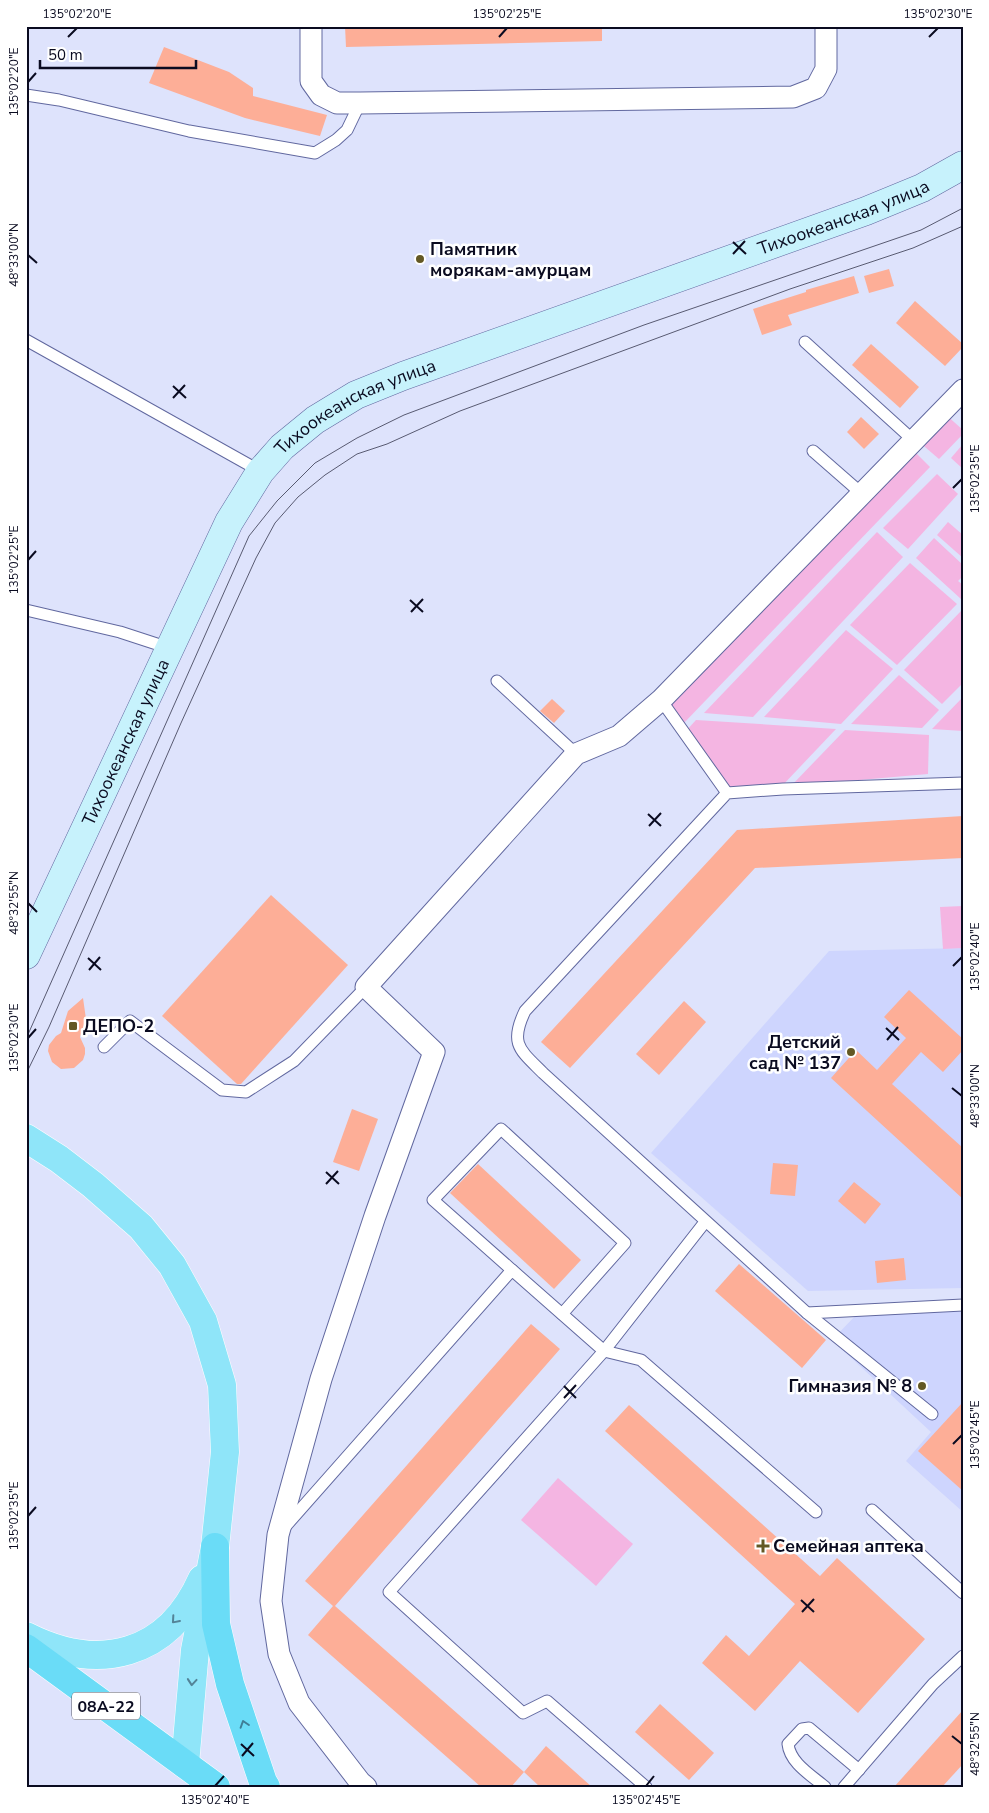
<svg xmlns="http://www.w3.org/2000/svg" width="989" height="1813" font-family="'Nunito Sans',sans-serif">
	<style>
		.built { fill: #ced5fe }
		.green { fill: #f4b5e2 }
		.building { fill: #fdae97 }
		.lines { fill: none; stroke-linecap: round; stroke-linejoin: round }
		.service-casing { stroke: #61689f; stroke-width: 13 }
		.minor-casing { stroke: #61689f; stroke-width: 23 }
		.secondary-casing { stroke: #61689f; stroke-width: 29 }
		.primary-casing { stroke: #fff; stroke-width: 29 }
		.trunk-casing { stroke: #fff; stroke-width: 29 }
		.service { stroke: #fff; stroke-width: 11 }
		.minor { stroke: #fff; stroke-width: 21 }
		.secondary { stroke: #c7f2fc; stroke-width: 28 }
		.primary { stroke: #8fe5f9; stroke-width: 28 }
		.trunk { stroke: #6adcf7; stroke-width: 28 }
		.tram { stroke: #585a71; stroke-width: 1 }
		.oneway { stroke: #538397 }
		.oneway2 { stroke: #3f7e96 }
		.ticks { fill: none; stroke: #0a0b20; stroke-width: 2 }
		.poi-dot { fill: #635824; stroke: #fff; stroke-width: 2 }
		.labels { text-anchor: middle; stroke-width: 5; stroke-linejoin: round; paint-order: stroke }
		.shield { fill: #fff; stroke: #545463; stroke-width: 1 }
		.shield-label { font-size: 16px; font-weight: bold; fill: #0a0b20 }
		.street-label { font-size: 18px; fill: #0a0b20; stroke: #fff }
		.poi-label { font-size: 18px; font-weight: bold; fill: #0a0b20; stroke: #fff; text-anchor: start }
		.neatline { fill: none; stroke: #0a0b20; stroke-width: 2 }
		.ticks-label { font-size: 12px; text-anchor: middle; fill: #0a0b20 }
	</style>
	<rect width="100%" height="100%" fill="#dee3fc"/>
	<g class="built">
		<path d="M963 948V1288L808 1291 651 1153 829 951Z"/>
		<path d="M860 1311 963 1312V1512L906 1461 931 1432 832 1340Z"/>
	</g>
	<g class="green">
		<path d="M945 414 963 430V434L939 459 918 441Z"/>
		<path d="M963 444V469L951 458Z"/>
		<path d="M911 448 930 467 683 724 666 701Z"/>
		<path d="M937 474 958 494 908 549 883 528Z"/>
		<path d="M948 522 963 535V558L937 535Z"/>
		<path d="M877 532 903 557 753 717 704 713Z"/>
		<path d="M934 538 963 565V576L958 581 963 585V597L961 599 916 558Z"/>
		<path d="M910 563 957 604 897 665 850 625Z"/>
		<path d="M962 610 963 683 942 704 904 670Z"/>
		<path d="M846 630 893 669 841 724 764 717Z"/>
		<path d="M899 675 939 710 922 728 851 724Z"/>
		<path d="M963 697V731L932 729Z"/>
		<path d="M696 720 836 729 781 787 728 790 686 731Z"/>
		<path d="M845 730 929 735 928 774 791 786Z"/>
		<path d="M963 906V948L943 949 940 907Z"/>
		<path d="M558 1478 633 1544 596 1586 521 1520Z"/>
	</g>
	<g class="building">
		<path d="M345 26H602V41L346 47Z"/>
		<path d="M164 47 229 72 253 88V96L327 115 320 136 245 118 149 83Z"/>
		<path d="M889 269 894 286 869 293 864 276Z"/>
		<path d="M854 276 859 293 788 315 792 325 762 335 753 309 806 292V290Z"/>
		<path d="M915 301 963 344V347L945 366 896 323Z"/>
		<path d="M871 344 919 387 900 408 852 365Z"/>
		<path d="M861 417 879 434 864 449 847 432Z"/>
		<path d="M552 699 565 711 554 723 540 711Z"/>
		<path d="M963 816V858L755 868 570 1068 541 1042 737 830Z"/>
		<path d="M271 895 348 965 241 1084H237L162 1016Z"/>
		<path d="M909 990 963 1039V1050L943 1072 921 1052 892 1084 963 1148V1199L831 1078 856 1050 877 1070 906 1038 884 1017Z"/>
		<path d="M83 998 86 1019 80 1037 85 1048V1054L83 1060 74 1068 61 1069 52 1062 48 1051 49 1045 56 1036 61 1033 68 1011Z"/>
		<path d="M684 1001 706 1022 659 1075 636 1054Z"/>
		<path d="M352 1109 378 1119 359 1171 333 1162Z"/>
		<path d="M773 1163 798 1165 795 1196 770 1194Z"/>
		<path d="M478 1164 581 1260 554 1289 450 1193Z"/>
		<path d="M854 1182 881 1204 865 1224 838 1201Z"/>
		<path d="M904 1258 906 1280 877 1283 875 1261Z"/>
		<path d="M739 1264 826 1340 802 1368 715 1291Z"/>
		<path d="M531 1324 560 1349 335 1606 524 1772 511 1787H481L308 1635 333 1606 305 1581Z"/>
		<path d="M963 1402V1491L918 1451Z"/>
		<path d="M629 1405 820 1576 837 1558 925 1639 858 1713 800 1661 755 1711 702 1663 726 1635 749 1656 795 1604 605 1431Z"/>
		<path d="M660 1704 714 1753 689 1780 635 1732Z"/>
		<path d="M963 1710V1764L942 1787H894Z"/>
		<path d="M546 1746 592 1787H540L524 1772Z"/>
	</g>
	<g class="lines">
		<g class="service-casing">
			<g id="service">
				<path d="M26 95 59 100 189 131 315 153 336 140 347 130 360 103"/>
				<path d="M26 340 260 471"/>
				<path d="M805 342 913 440"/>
				<path d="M813 451 861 493"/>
				<path d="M26 610 120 632 169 648"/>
				<path d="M497 681 576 754"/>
				<path d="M661 700 727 793"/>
				<path d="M104 1047 130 1021 222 1090 246 1092 294 1061 366 987"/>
				<path d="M512 1270 433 1200 501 1129 625 1243 562 1314"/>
				<path d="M807 1313 963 1305"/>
				<path d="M932 1414 807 1313 543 1073C520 1050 509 1044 525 1011L727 793 783 789 963 783"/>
				<path d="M872 1510 963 1593"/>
				<path d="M284 1528 512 1270 604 1351 641 1360 816 1512"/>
				<path d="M646 1787 547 1701 523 1713 389 1592 604 1351 705 1222"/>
				<path d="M825 1787C811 1775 790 1763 788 1744L802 1729 809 1728 859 1770"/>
				<path d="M844 1787 933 1684 963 1656"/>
			</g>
		</g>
		<g class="minor-casing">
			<g id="minor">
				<path d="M311 26V81L321 95 337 103H360L793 97 816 88 826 69V26"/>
				<path d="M366 1787 360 1782 299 1703 279 1654 271 1601 278 1535 321 1379 375 1216 434 1052 366 987 576 754 619 736 661 700 963 390"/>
			</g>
		</g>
		<g class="secondary-casing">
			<g id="secondary">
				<path id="s1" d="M26 955 229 522 260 472 282 447 315 420 356 395 403 376 866 211 922 188 963 165"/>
			</g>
		</g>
		<g class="primary-casing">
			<g id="primary">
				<path d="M26 1138 59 1159 93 1185 141 1227 172 1265 203 1321 222 1385 225 1452 215 1547 195 1650 185 1764"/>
				<path d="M26 1636C99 1673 168 1656 202 1579"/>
			</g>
		</g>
		<g class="trunk-casing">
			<g id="trunk">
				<path d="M215 1547 216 1624 230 1684 263 1782 266 1787"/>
				<path d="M26 1648 216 1787"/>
			</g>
		</g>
		<use href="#service" class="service"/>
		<use href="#minor" class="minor"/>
		<use href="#secondary" class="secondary"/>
		<use href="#primary" class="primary"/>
		<use href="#trunk" class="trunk"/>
		<g class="tram">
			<path d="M26 1039 249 536 277 501 315 463 357 438 404 415 644 325 921 230 963 208"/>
			<path d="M26 1074 49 1027 181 723 256 558 275 523 298 497 325 475 357 454 387 444 460 411 790 289 913 248 963 226"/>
		</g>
	</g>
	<defs><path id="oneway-chevron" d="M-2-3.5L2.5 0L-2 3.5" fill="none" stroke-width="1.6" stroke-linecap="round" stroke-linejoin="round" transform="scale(1.25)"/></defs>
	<g class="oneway">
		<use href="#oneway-chevron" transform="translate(175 1620) rotate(131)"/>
		<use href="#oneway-chevron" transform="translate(192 1682) rotate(95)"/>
	</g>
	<use class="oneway2" href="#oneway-chevron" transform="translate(244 1724) rotate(-108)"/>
	<path class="ticks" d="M68 37 77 28M499 37 507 28M929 37 938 28M28 82 36 73M733 242 746 254M733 254 745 241M28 255 37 263M173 386 186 398M173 398 185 385M953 488 962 479M28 560 36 551M410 600 423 612M411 612 423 599M648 814 661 826M649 826 661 813M28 903 37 912M88 958 101 970M953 966 962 957M89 970 100 957M886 1028 899 1040M28 1038 36 1029M887 1040 898 1027M952 1088 962 1096M326 1172 339 1184M326 1184 338 1171M564 1386 576 1398M564 1398 576 1385M953 1444 962 1435M28 1516 36 1507M801 1600 814 1612M802 1612 814 1599M952 1736 962 1744M241 1744 254 1756M242 1756 253 1743M215 1786 224 1776M646 1786 654 1776"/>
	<g class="poi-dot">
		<circle cx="420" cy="259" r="5"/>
		<rect x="68" y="1021" width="10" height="10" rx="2.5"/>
		<circle cx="851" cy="1052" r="5"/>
		<circle cx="922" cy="1386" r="5"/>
		<path d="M760.5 1538.5h5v5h5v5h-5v5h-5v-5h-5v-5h5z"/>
	</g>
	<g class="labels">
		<rect class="shield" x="72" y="1692.5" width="68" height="27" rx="4"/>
		<g class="shield-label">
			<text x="106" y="1712">08А-22</text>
		</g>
		<g class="street-label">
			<text dy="6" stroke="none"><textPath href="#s1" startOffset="1180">Тихоокеанская улица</textPath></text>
			<text dy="6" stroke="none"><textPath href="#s1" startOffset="655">Тихоокеанская улица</textPath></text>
			<text dy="6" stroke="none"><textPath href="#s1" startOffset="235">Тихоокеанская улица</textPath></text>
		</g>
		<g class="poi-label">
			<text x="430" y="255">Памятник<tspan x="430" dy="21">морякам-амурцам</tspan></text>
			<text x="83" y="1032">ДЕПО-2</text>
			<text x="841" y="1048" text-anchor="end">Детский<tspan x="841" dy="21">сад № 137</tspan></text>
			<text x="912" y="1392" text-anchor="end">Гимназия № 8</text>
			<text x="773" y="1552">Семейная аптека</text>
		</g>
	</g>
	<rect width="989" height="1813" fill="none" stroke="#ffffff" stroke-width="55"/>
	<path d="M40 60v8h156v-8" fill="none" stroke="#0a0b20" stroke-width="2.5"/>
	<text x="48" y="60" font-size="15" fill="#0a0b20" stroke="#ffffff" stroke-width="4" paint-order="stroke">50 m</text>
	<rect x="28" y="28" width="934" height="1758" class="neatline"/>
	<g class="ticks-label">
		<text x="77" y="18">135°02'20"E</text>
		<text x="507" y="18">135°02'25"E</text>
		<text x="938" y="18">135°02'30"E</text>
		<text transform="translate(14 82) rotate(-90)" y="4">135°02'20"E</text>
		<text transform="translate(14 255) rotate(-90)" y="4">48°33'00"N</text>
		<text transform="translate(975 479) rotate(-90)" y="4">135°02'35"E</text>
		<text transform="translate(14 560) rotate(-90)" y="4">135°02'25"E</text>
		<text transform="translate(14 903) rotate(-90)" y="4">48°32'55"N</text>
		<text transform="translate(975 957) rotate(-90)" y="4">135°02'40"E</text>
		<text transform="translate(14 1038) rotate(-90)" y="4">135°02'30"E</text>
		<text transform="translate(975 1096) rotate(-90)" y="4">48°33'00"N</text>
		<text transform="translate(975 1435) rotate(-90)" y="4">135°02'45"E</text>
		<text transform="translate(14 1516) rotate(-90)" y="4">135°02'35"E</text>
		<text transform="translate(975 1744) rotate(-90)" y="4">48°32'55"N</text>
		<text x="215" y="1804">135°02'40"E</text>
		<text x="646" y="1804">135°02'45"E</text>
	</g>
</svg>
